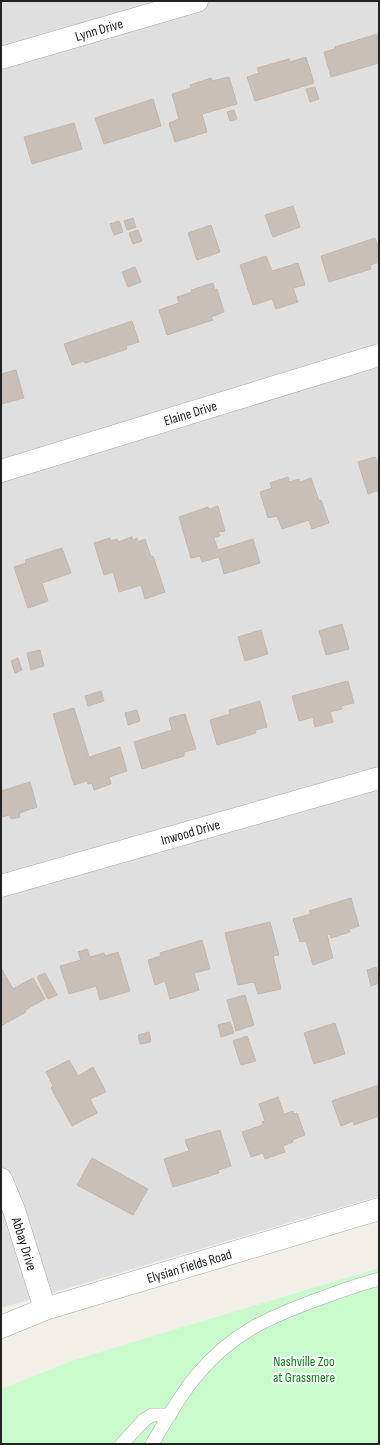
<svg xmlns="http://www.w3.org/2000/svg" width="380" height="1445" font-family="'Sofia Sans Condensed',sans-serif">
	<style>
		.residential { fill: #e0dfdf }
		.park { fill: #c8facc }
		.building { fill: #c7bfb8; stroke: #c4b6ab }
		.lines { fill: none; stroke-linecap: round; stroke-linejoin: round }
		.service-casing { stroke: #a9a9a9; stroke-width: 14 }
		.minor-casing { stroke: #a9a9a9; stroke-width: 23 }
		.service { stroke: #fff; stroke-width: 13 }
		.minor { stroke: #fff; stroke-width: 22 }
		.labels { text-anchor: middle; stroke-width: 4; stroke-linejoin: round; paint-order: stroke }
		.street-label { font-size: 14px; fill: #222; stroke: #fff }
		.park-label { font-size: 14px; fill: #0c8416; stroke: #fff }
	</style>
	<rect width="100%" height="100%" fill="#f2efe9"/>
	<path class="residential" d="M1 1H379V1196L1 1308Z"/>
	<path class="park" d="M379 1268V1444H1V1389L74 1360Z"/>
	<g class="building">
		<path d="M377 34 379 41V63L331 77 324 52 335 49V47Z"/>
		<path d="M306 57 314 83 255 101 247 77 259 73 257 68 289 59 290 62Z"/>
		<path d="M229 77 237 104 202 114 207 132 175 142 169 123 179 119 172 94 191 88 190 85 211 78 212 81Z"/>
		<path d="M315 87 319 99 310 102 306 89Z"/>
		<path d="M153 99 161 126 104 144 95 118Z"/>
		<path d="M234 110 237 119 230 121 227 112Z"/>
		<path d="M74 123 82 149 32 164 24 137Z"/>
		<path d="M293 206 300 227 273 237 265 215Z"/>
		<path d="M133 218 136 227 127 230 124 221Z"/>
		<path d="M119 221 123 232 114 235 110 224Z"/>
		<path d="M211 225 220 252 197 260 188 233Z"/>
		<path d="M138 230 142 241 133 244 129 233Z"/>
		<path d="M375 238 379 249V262L370 265 371 269 329 282 321 256Z"/>
		<path d="M266 256 272 271 298 263 305 285 293 288 298 302 276 309 272 299 253 305 240 265Z"/>
		<path d="M135 267 141 282 128 287 122 272Z"/>
		<path d="M213 283 215 290 217 289 224 312 211 317 213 320 167 335 159 310 179 303 177 297 192 292 191 290Z"/>
		<path d="M132 321 139 342 126 346 127 349 85 363 84 361 72 365 64 344Z"/>
		<path d="M16 370 24 398 1 404V374Z"/>
		<path d="M375 457 377 461H379V490L368 494 358 462Z"/>
		<path d="M288 477 289 482 299 479 300 482 311 478 319 501 321 500 329 523 312 529 309 520 282 529 277 516 268 518 260 492 272 488 270 483Z"/>
		<path d="M218 506 225 531 218 532 220 536 214 538 218 550 253 539 260 563 224 574 219 557 202 562 200 556 191 558 179 517 208 507 209 509Z"/>
		<path d="M132 537 133 540 137 538 138 542 145 539 151 557 153 556 165 592 145 599 141 585 119 592 113 572 104 575 94 543 110 538V541L117 539 118 542Z"/>
		<path d="M62 548 71 573 42 583 48 601 28 608 14 567 26 563 25 560Z"/>
		<path d="M342 624 349 649 326 655 319 631Z"/>
		<path d="M261 630 268 654 245 661 238 637Z"/>
		<path d="M40 650 44 666 31 670 27 653Z"/>
		<path d="M18 658 22 670 15 673 11 661Z"/>
		<path d="M348 681 354 703 341 706 342 709 330 712 333 722 315 727 313 717 299 721 292 696Z"/>
		<path d="M101 691 104 701 88 706 85 696Z"/>
		<path d="M260 701 267 727 255 730 256 733 217 745 210 720 230 714 229 710Z"/>
		<path d="M74 708 89 757 120 747 127 771 109 777 111 784 94 790 92 783 88 784 87 781 74 785 53 714Z"/>
		<path d="M137 710 140 721 128 725 125 713Z"/>
		<path d="M185 714 196 749 184 752V756L142 769 134 742 172 730 169 718Z"/>
		<path d="M30 782 37 807 19 813 20 817 11 819 10 815 1 817V791Z"/>
		<path d="M351 898 359 926 349 929 350 932 331 938 330 934 327 935 333 958 313 965 306 941 300 942 293 919 311 914 309 911Z"/>
		<path d="M270 922 279 955 273 956 281 989 258 994 254 982 238 985 225 933Z"/>
		<path d="M202 940 210 969 194 973 199 990 170 999 165 981 155 985 148 960 161 956 160 953Z"/>
		<path d="M87 949 90 957 104 953 105 956 118 952 130 991 100 1000 96 986 69 994 60 966 81 960 78 952Z"/>
		<path d="M376 967 379 976V983L371 986 367 970Z"/>
		<path d="M1 968 13 989 33 978 45 999 25 1010 26 1012 1 1026Z"/>
		<path d="M45 973 57 995 48 999 37 977Z"/>
		<path d="M245 995 254 1025 236 1031 227 1000Z"/>
		<path d="M230 1022 234 1033 221 1037 218 1025Z"/>
		<path d="M335 1023 345 1054 314 1064 304 1033Z"/>
		<path d="M149 1032 151 1042 140 1044 138 1035Z"/>
		<path d="M247 1036 256 1061 241 1065 233 1041Z"/>
		<path d="M69 1060 78 1076 93 1067 106 1092 90 1099 97 1113 72 1126 51 1088 53 1086 46 1072Z"/>
		<path d="M379 1085V1116L354 1125 353 1121 341 1126 332 1101Z"/>
		<path d="M278 1097 284 1114 293 1111 294 1114 297 1113 305 1135 292 1140 293 1142 283 1146 285 1152 265 1159 263 1153 251 1157 242 1132 263 1125 262 1122 265 1121 259 1104Z"/>
		<path d="M220 1130 231 1166 218 1170 219 1173 173 1187 164 1159 189 1151 185 1140Z"/>
		<path d="M92 1158 148 1189 133 1215 77 1185Z"/>
	</g>
	<g class="lines">
		<g class="service-casing">
			<g id="service">
				<path d="M122 1444 144 1420 152 1415H170"/>
				<path d="M152 1444C166 1421 179 1396 197 1375 231 1334 267 1318 316 1300 337 1292 357 1285 379 1279"/>
			</g>
		</g>
		<g class="minor-casing">
			<g id="minor">
				<path id="s1" d="M1 58 197 1"/>
				<path id="s2" d="M1 471 379 355"/>
				<path id="s3" d="M1 886 379 778"/>
				<path id="s4" d="M1 1179 14 1210 45 1309"/>
				<path id="s5" d="M1 1327 45 1309 379 1209"/>
			</g>
		</g>
		<use href="#service" class="service"/>
		<use href="#minor" class="minor"/>
	</g>
	<g class="labels">
		<g class="street-label">
			<text dy="5" stroke="none"><textPath href="#s1" startOffset="102">Lynn Drive</textPath></text>
			<text dy="5" stroke="none"><textPath href="#s2" startOffset="198">Elaine Drive</textPath></text>
			<text dy="5" stroke="none"><textPath href="#s3" startOffset="197">Inwood Drive</textPath></text>
			<text dy="5" stroke="none"><textPath href="#s4" startOffset="69">Abbay Drive</textPath></text>
			<text dy="5" stroke="none"><textPath href="#s5" startOffset="198">Elysian Fields Road</textPath></text>
		</g>
		<g class="park-label">
			<text x="304" y="1366">Nashville Zoo<tspan x="304" dy="16">at Grassmere</tspan></text>
		</g>
	</g>
	<rect width="380" height="1445" fill="none" stroke="#222222" stroke-width="4"/>
</svg>
